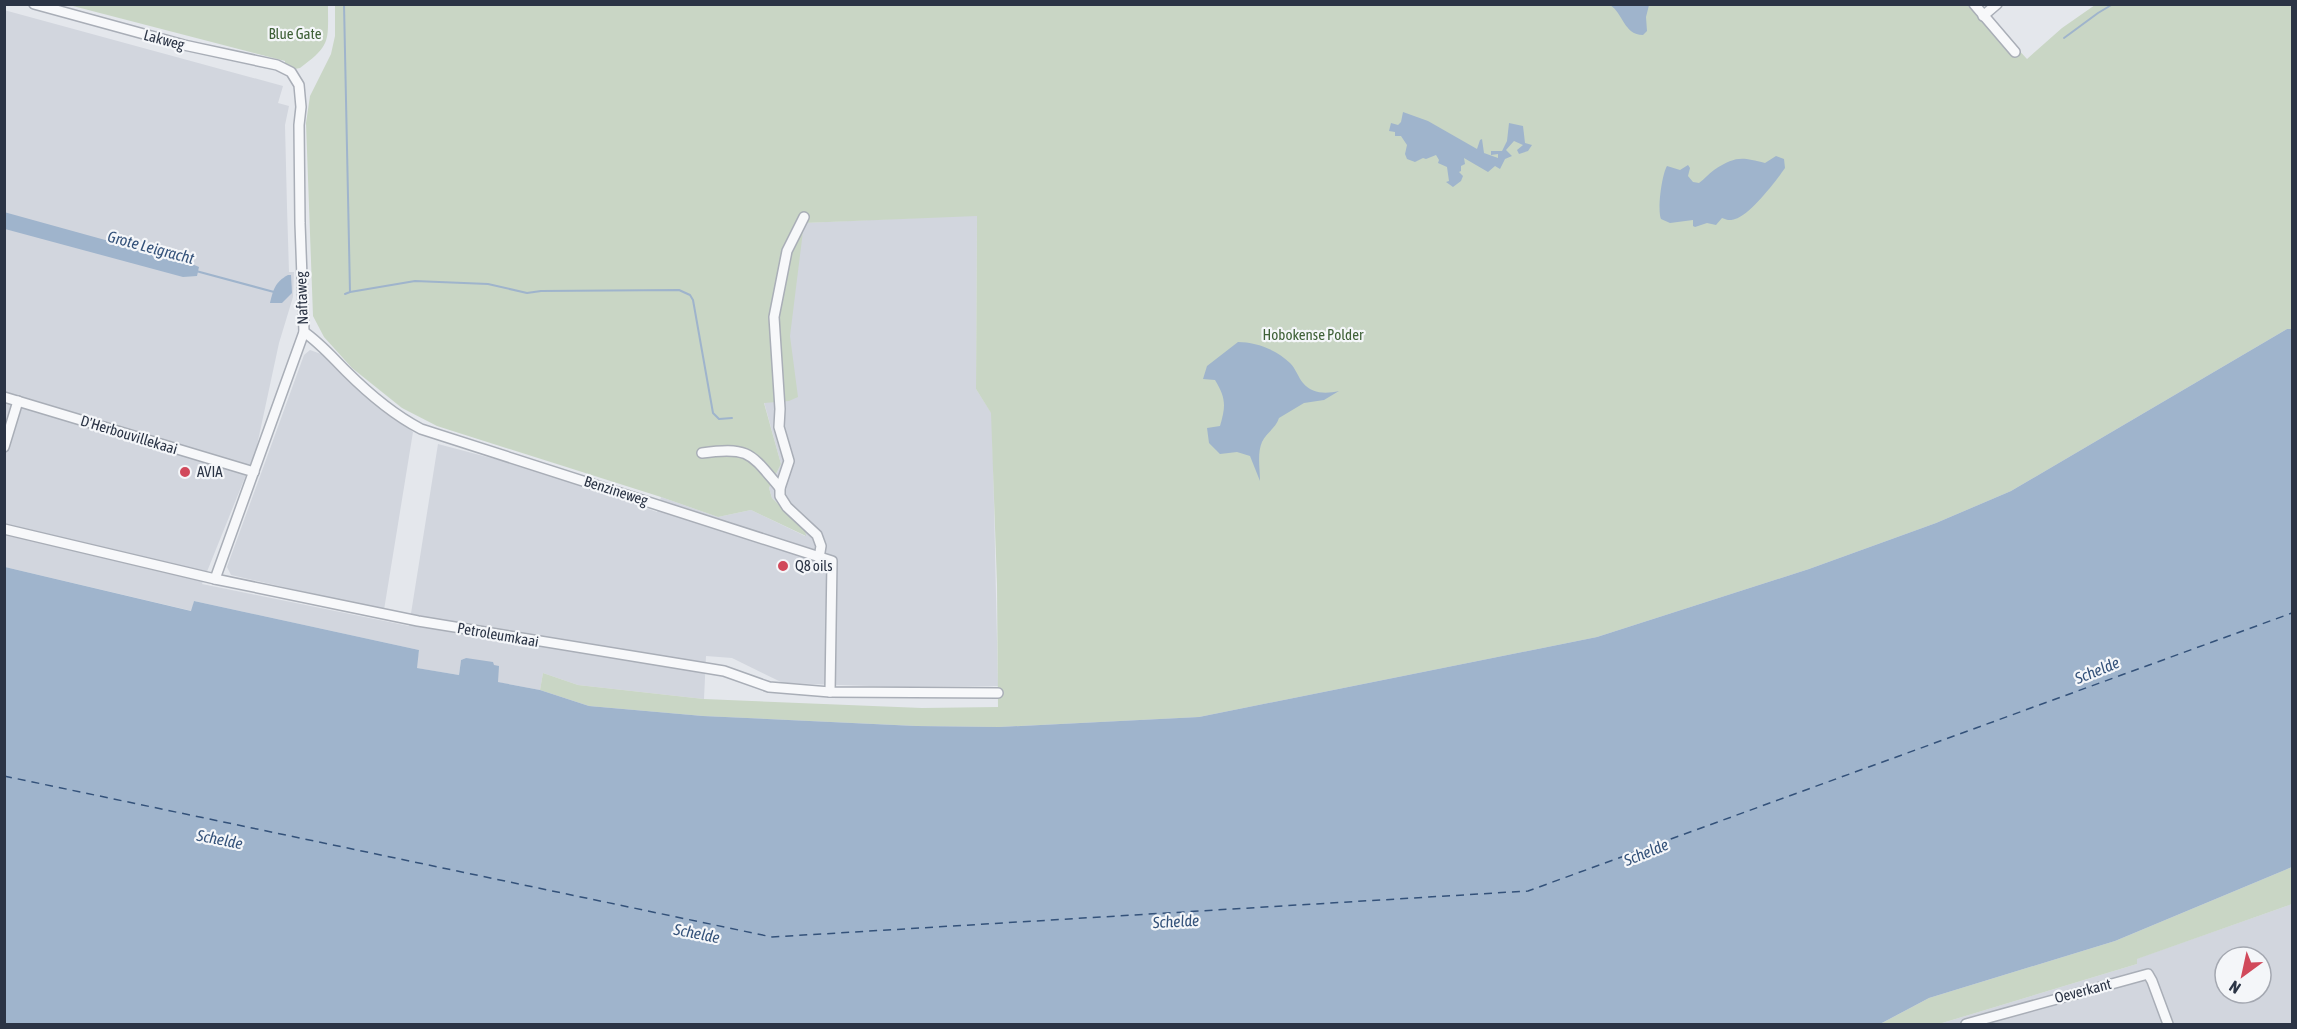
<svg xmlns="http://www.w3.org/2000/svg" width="2297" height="1029" font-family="'Asap Condensed',sans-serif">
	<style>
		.built { fill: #d2d6de; fill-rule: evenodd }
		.green { fill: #c9d6c5 }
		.water { fill: #9fb4cc }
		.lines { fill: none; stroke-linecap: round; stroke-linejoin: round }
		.stream { stroke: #9fb4cc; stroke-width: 2 }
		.ferry { stroke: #34527a; stroke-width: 1.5; stroke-dasharray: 8 6; stroke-linecap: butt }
		.street-casing { stroke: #a9aeb7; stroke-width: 12 }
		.street { stroke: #f7f8fa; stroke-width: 9 }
		.poi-dot { fill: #d1495b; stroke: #f4f6f9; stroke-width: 2 }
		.labels { text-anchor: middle; stroke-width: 4.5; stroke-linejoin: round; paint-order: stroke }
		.park-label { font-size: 15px; fill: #3f6138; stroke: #f4f6f9 }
		.street-label { font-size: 15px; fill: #2b3445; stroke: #f4f6f9 }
		.poi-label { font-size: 15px; fill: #2b3445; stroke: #f4f6f9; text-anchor: start }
		.water-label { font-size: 16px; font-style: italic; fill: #34527a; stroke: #f4f6f9 }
	</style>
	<rect width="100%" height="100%" fill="#e4e7ec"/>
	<g class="built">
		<path d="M4 10 283 86 278 103 289 106 285 125 287 207 289 272H294L293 297 279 343 256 450 202 584 409 626 438 444 551 474 657 512 661 497 718 517 751 510 805 536V530L772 498 769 488 781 464 764 402 805 223 977 215 976 389 992 414 998 686 897 687 783 683 732 658 706 656 704 699 578 685 543 673 540 690 497 682 466 658 461 660 459 675 416 668 419 650 194 601 192 611 5 567Z"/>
		<path d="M310 350 321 354 354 386 413 432 384 610 231 575 227 567 304 355Z"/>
		<path d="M2292 904V1024H1939L2137 964 2136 959ZM2225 957H2261V993H2225Z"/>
	</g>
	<g class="green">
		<path d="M335 4H1967L1997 39 2003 33 2027 59 2062 28 2095 5H2292V329H2287L2011 491 1936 523 1809 569 1597 637 1199 717 999 727 916 726 703 716 589 706 540 690 543 673 578 685 704 699 922 708 998 707 997 584 991 413 976 389 977 216 804 223 790 336 798 397 789 401 764 403 781 464 769 488 772 498 805 530 806 536 751 510 718 517 661 497 437 426 402 408 352 368 324 337 313 316 306 123 310 96 331 54 335 36Z"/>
		<path d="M69 5H328C328 42 331 45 300 68L295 69 285 64V61Z"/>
		<path d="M2292 867V904L2137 959V964L1939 1024H1880L1929 998 2115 941Z"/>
	</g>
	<g class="water">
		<path d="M1610 5H1649L1646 17 1647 31 1643 35C1624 35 1623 13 1610 5Z"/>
		<path d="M1403 112 1428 121 1477 149 1480 140 1482 139 1484 153 1498 158V154L1491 155V151H1502L1507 141 1509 123 1523 126 1525 143 1532 145 1528 151 1519 154 1517 150 1523 145 1514 141 1506 150 1512 156 1505 159 1500 169 1495 166 1488 172 1464 158 1465 164 1461 166V171L1459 172 1463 176 1461 181 1453 187 1446 182 1449 181 1447 167 1438 163 1439 160 1436 155 1426 159 1423 158 1415 162 1407 159 1405 154 1407 145 1401 136H1395V132L1389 131 1391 123 1398 125 1401 122Z"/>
		<path d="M1776 156 1784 159 1785 168C1776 181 1750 215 1735 219 1730 221 1727 220 1722 218L1716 225 1707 223 1695 227 1693 226V220L1670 223 1661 219C1657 210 1662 174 1667 166L1680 170 1688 165 1690 168 1688 176 1693 182 1699 183C1705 179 1708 174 1714 170 1736 156 1741 157 1765 163Z"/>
		<path d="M4 212 192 264 199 267 197 276 183 277 5 229Z"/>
		<path d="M288 275H291L292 293 282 303H270C273 290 275 282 288 275Z"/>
		<path d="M2287 329H2292V867L2115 941 1929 998 1880 1024H5V567L191 611 194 601 419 650 417 668 459 675 461 660 466 658 493 662 494 665 499 666 498 682 540 690 589 706 703 716 916 726 999 727 1199 717 1597 637 1809 569 1936 523 2011 491Z"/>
		<path d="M1238 342C1256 342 1277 350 1290 363 1296 369 1298 377 1303 383 1312 394 1326 394 1339 391L1324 400 1304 403 1279 418C1276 428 1266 433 1262 442 1257 453 1260 469 1260 481L1250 456 1237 452 1220 454 1209 443 1207 428 1220 426C1226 406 1226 398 1215 380L1203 379 1207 366Z"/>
	</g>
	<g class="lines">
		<g class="stream">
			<path d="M344 4 350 292 345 294"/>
			<path d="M2064 38 2098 13 2113 4"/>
			<path d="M196 271 274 292"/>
			<path d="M350 292 415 281 488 284 527 293 541 291 679 290 690 295 693 300 713 413 719 419 732 418"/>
		</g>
		<path class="ferry" d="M4 776 772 937 1528 891 2292 613"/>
		<g class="street-casing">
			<g id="street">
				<path d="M34 4 184 45 277 65 291 72 299 85 301 107 299 125 300 223 304 332 215 579"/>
				<path d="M1974 4 2015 52"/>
				<path d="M1983 16 1997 4"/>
				<path d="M804 217 787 251 774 317 780 409 779 427 789 461 780 488V496L787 507 817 535 821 546 819 558"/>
				<path d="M304 332C320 343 332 357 346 371 367 392 394 415 421 429L832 561 830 692"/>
				<path d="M4 397 254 472"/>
				<path d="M4 447 18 401"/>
				<path d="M702 453C750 446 751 454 780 488"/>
				<path d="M4 529 215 579 418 621 724 671 769 687 830 692 998 693"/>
				<path d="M1966 1024 2148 974 2152 981 2168 1024"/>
			</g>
		</g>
		<use href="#street" class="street"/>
	</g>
	<g class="poi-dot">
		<circle cx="185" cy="472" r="6"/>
		<circle cx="783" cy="566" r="6"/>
	</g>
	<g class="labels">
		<g class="park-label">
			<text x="295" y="39">Blue Gate</text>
			<text x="1313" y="340">Hobokense Polder</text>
		</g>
		<g class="street-label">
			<text transform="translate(164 40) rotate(15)" y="5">Lakweg</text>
			<text transform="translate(302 298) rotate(-92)" y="5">Naftaweg</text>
			<text transform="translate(129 435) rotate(17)" y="5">D'Herbouvillekaai</text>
			<text transform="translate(616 491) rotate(18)" y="5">Benzineweg</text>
			<text transform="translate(498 635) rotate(10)" y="5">Petroleumkaai</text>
			<text transform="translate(2083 991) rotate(-15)" y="5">Oeverkant</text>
		</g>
		<g class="poi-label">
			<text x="197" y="477">AVIA</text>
			<text x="795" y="571">Q8 oils</text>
		</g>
		<g class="water-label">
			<text transform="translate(151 247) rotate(15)" y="6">Grote Leigracht</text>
			<text transform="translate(2097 670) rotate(-22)" y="6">Schelde</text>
			<text transform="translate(220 839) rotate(11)" y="6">Schelde</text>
			<text transform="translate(1646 852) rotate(-22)" y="6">Schelde</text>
			<text transform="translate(1176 921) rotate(-3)" y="6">Schelde</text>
			<text transform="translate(697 933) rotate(11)" y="6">Schelde</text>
		</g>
	</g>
	<rect width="2297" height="1029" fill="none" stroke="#2b3445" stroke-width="12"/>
	<g transform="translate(2243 975) rotate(213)"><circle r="28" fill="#f4f6f9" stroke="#a4a8b1" stroke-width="1.5"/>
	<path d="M0-4.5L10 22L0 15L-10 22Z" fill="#d1495b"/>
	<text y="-9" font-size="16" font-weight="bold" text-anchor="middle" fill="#2b3445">N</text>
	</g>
</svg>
